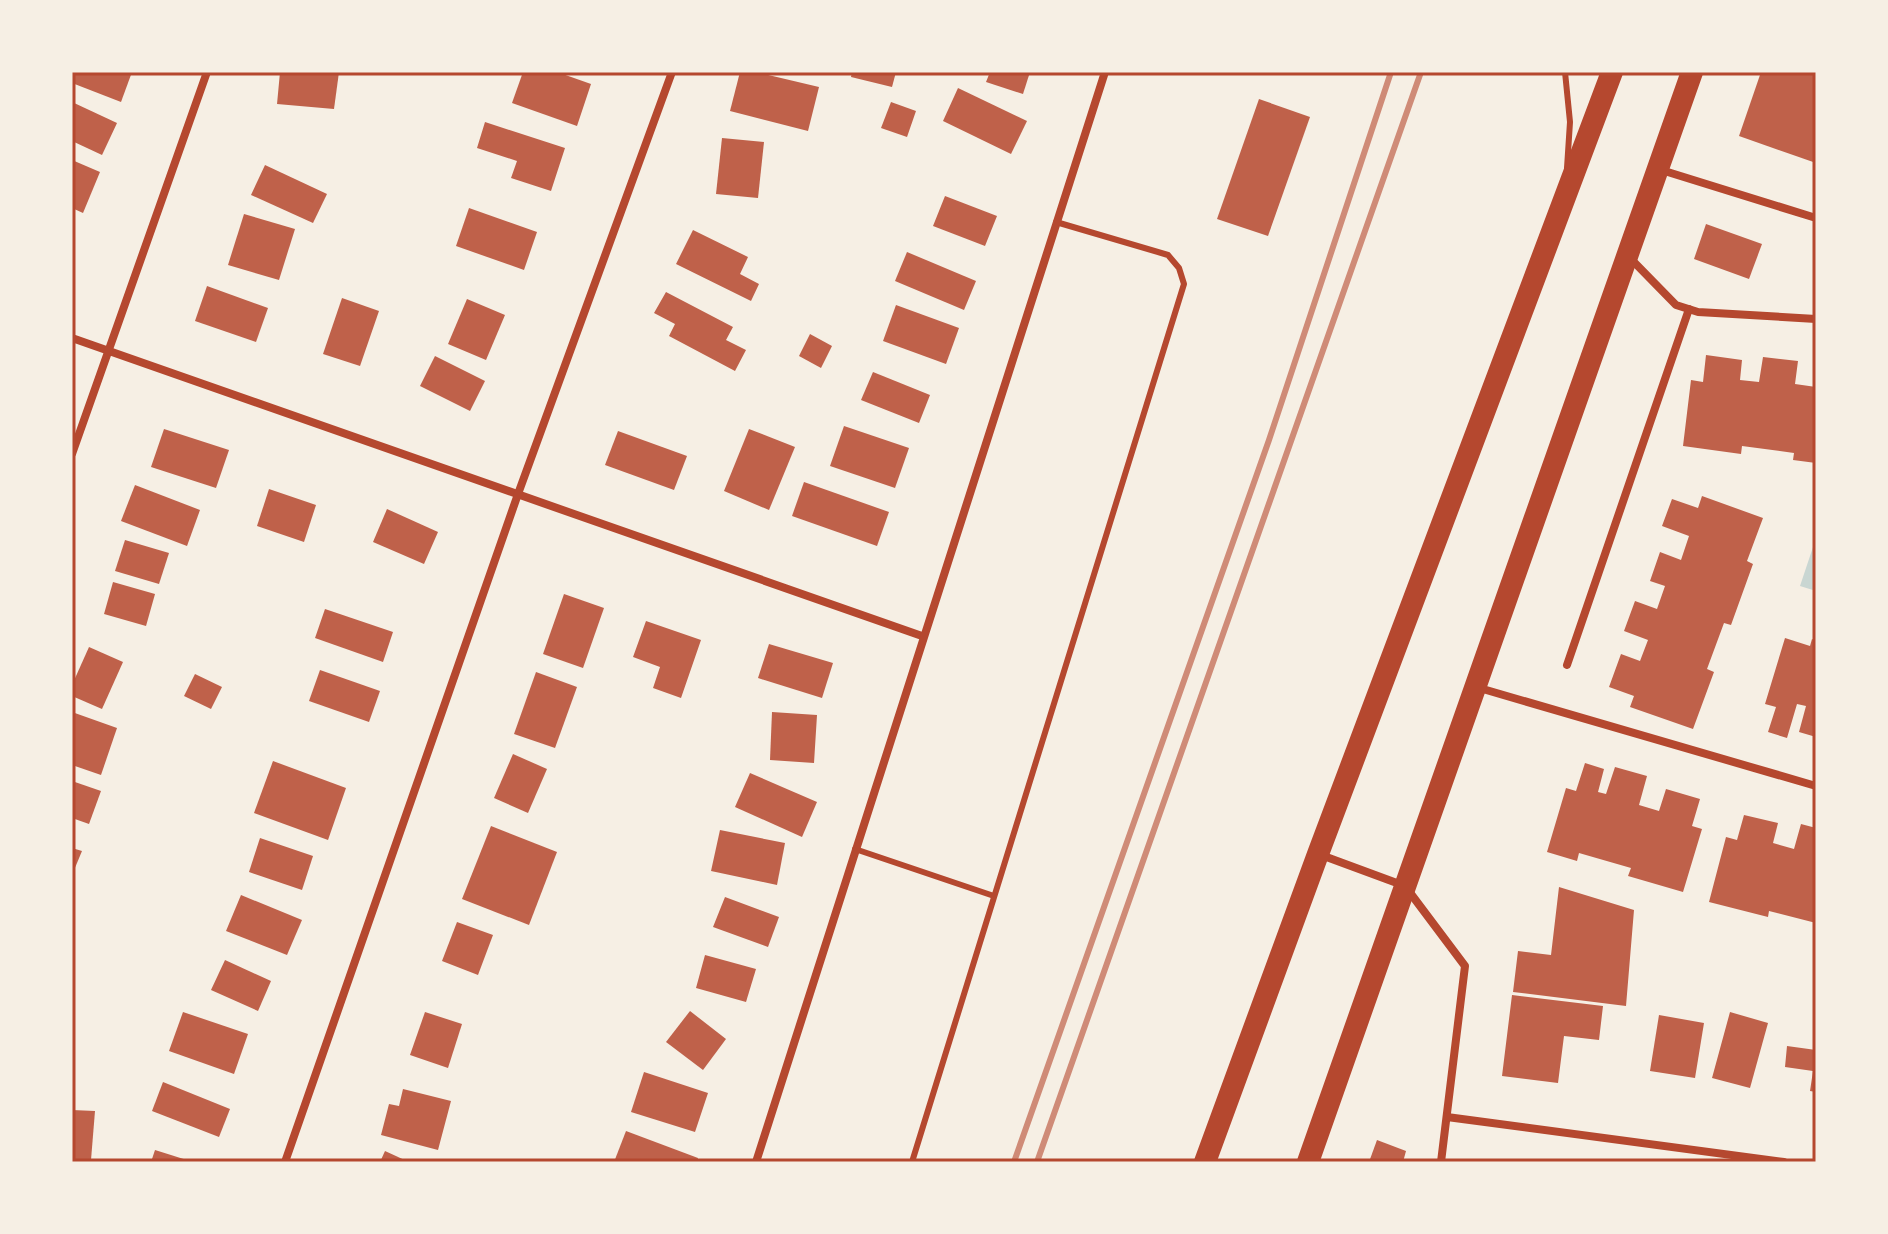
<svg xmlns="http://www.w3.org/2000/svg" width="1888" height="1234" font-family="Lato,sans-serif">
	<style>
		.water { fill: #c9d6d2 }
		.building { fill: #bf614a }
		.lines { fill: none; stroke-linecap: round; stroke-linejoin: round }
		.service { stroke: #b5482f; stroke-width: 6 }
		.minor { stroke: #b5482f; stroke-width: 8 }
		.trunk { stroke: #b5482f; stroke-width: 22 }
		.rail { stroke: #cf8b77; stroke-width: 6 }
		.neatline { fill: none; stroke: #b5482f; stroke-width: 3 }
	</style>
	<rect width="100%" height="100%" fill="#f6efe4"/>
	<path class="water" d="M1816 538V591L1800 586Z"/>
	<g class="building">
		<path d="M72 72H132L121 102 72 83Z"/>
		<path d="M280 72H339L334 109 277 104Z"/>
		<path d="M523 72H557L591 84 577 126 512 103Z"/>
		<path d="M740 72H756L819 87 808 131 730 111Z"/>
		<path d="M852 72H896L892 87 851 77Z"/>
		<path d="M990 72H1030L1023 94 986 82Z"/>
		<path d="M1761 72H1816V163L1739 136Z"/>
		<path d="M958 88 1027 121 1011 154 943 121Z"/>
		<path d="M1259 99 1310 117 1268 236 1217 219Z"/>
		<path d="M72 102 117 123 102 155 72 141Z"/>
		<path d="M891 102 916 111 907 137 881 128Z"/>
		<path d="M485 122 565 148 551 191 511 178 517 161 477 148Z"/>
		<path d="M722 138 764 142 758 198 716 194Z"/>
		<path d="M72 160 100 172 83 213 72 208Z"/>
		<path d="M265 165 327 194 313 223 251 195Z"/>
		<path d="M945 196 997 216 985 246 933 226Z"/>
		<path d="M469 208 537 232 524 270 456 246Z"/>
		<path d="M244 214 295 229 279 280 228 265Z"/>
		<path d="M1706 224 1762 244 1749 279 1694 259Z"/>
		<path d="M693 230 748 257 740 274 759 284 751 301 676 264Z"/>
		<path d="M907 252 976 281 964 310 895 281Z"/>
		<path d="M207 286 268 308 256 342 195 321Z"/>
		<path d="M666 292 733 327 726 340 746 350 735 371 669 336 675 324 654 313Z"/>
		<path d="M342 298 379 311 360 366 323 354Z"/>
		<path d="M467 299 505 315 486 360 448 344Z"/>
		<path d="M896 305 959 328 946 364 883 341Z"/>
		<path d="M810 334 832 346 821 368 799 356Z"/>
		<path d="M1706 355 1742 360 1740 380 1759 382 1763 357 1798 361 1795 384 1816 387V463L1793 460 1794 453 1742 446 1741 454 1683 446 1691 380 1703 382Z"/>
		<path d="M435 356 485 381 470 411 420 386Z"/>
		<path d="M873 372 930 395 919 423 861 400Z"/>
		<path d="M844 426 909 448 895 488 830 466Z"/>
		<path d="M164 429 229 450 216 488 151 467Z"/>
		<path d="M749 429 795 447 769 510 724 491Z"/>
		<path d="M618 431 687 456 674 490 605 465Z"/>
		<path d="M804 482 889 512 877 546 792 516Z"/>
		<path d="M135 485 200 510 187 546 121 521Z"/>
		<path d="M269 489 316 505 304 542 257 526Z"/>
		<path d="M1702 496 1763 518 1747 561 1753 564 1731 625 1724 623 1707 669 1714 672 1693 729 1630 707 1634 696 1609 687 1621 654 1640 661 1648 640 1624 631 1635 601 1657 609 1665 586 1650 581 1660 552 1681 560 1689 536 1662 526 1672 499 1698 508Z"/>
		<path d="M387 509 438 532 424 564 373 542Z"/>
		<path d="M125 540 169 553 159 584 115 571Z"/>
		<path d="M113 582 155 594 146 626 104 614Z"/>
		<path d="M564 594 604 608 583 668 543 654Z"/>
		<path d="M325 609 393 632 383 662 315 638Z"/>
		<path d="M646 621 701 640 681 698 653 688 660 667 633 657Z"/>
		<path d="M1785 638 1810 646 1812 639 1816 641V737L1799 732 1806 706 1797 704 1787 738 1768 732 1776 707 1765 704Z"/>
		<path d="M769 644 833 663 822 698 758 678Z"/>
		<path d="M89 647 123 662 102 709 72 696V685Z"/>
		<path d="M320 670 380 691 369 722 309 701Z"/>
		<path d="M536 672 577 687 555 748 514 734Z"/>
		<path d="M195 674 222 687 211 709 184 696Z"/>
		<path d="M72 712 117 728 101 775 72 765Z"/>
		<path d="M772 712 817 715 814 763 770 760Z"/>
		<path d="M513 754 547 769 528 813 494 798Z"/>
		<path d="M273 761 346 788 328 840 254 813Z"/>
		<path d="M1585 763 1604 769 1598 792 1606 794 1615 767 1647 776 1639 805 1659 811 1666 789 1700 799 1692 826 1702 829 1683 892 1628 876 1631 868 1579 853 1577 861 1547 852 1566 788 1576 791Z"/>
		<path d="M750 773 817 802 802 837 735 807Z"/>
		<path d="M72 781 101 791 89 824 72 818Z"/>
		<path d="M1744 815 1778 823 1773 843 1794 849 1801 824 1816 828V923L1769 911 1768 917 1709 902 1726 837 1737 840Z"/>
		<path d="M491 826 557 852 529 925 462 899Z"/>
		<path d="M720 830 785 843 777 885 711 871Z"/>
		<path d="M260 838 313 856 302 890 249 872Z"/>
		<path d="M72 848 82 851 72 875Z"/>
		<path d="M1559 887 1634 910 1626 1006 1513 992 1518 951 1551 955Z"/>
		<path d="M241 895 302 920 287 955 226 931Z"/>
		<path d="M725 897 779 917 768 947 713 927Z"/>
		<path d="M457 922 493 935 478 975 442 961Z"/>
		<path d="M705 955 756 969 746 1002 696 988Z"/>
		<path d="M225 960 271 981 258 1011 211 990Z"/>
		<path d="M1512 995 1603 1006 1599 1040 1564 1036 1558 1083 1502 1076Z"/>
		<path d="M690 1011 726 1039 703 1070 666 1042Z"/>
		<path d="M183 1012 248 1034 234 1074 169 1051Z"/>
		<path d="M425 1012 462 1024 448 1068 410 1055Z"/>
		<path d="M1730 1012 1768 1023 1750 1088 1712 1078Z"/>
		<path d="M1659 1015 1704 1023 1695 1078 1650 1071Z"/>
		<path d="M1787 1046 1816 1050V1092L1810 1091 1813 1071 1785 1067Z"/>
		<path d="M644 1072 708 1093 695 1132 631 1112Z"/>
		<path d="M163 1082 230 1109 219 1137 152 1111Z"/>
		<path d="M403 1089 451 1101 438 1150 381 1135 389 1104 399 1106Z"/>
		<path d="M72 1110 95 1111 91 1160 72 1159Z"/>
		<path d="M626 1131 698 1158 697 1162H614Z"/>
		<path d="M1377 1140 1406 1151 1403 1162H1369Z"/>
		<path d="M155 1150 190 1161V1162H151Z"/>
		<path d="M385 1151 409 1162H380Z"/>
	</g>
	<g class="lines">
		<g class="service">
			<path d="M1565 72 1570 122 1567 168"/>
			<path d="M855 849 994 896"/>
			<path d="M912 1162 1184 284 1179 268 1168 255 1056 222"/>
		</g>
		<g class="minor">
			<path d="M1658 169 1816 218"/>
			<path d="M1630 258 1676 305 1698 312 1816 319"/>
			<path d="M72 338 922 636"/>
			<path d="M72 454 207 72"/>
			<path d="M1567 665 1689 309"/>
			<path d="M1476 687 1816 786"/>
			<path d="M1321 855 1405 886 1465 966 1441 1162"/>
			<path d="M1447 1117 1784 1162"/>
			<path d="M285 1162 518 494 672 72"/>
			<path d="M756 1162 1105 72"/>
		</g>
		<g class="trunk">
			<path d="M1205 1162 1318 854 1612 72"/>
			<path d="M1308 1162 1692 72"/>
		</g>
		<g class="rail">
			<path d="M1014 1162 1269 440 1391 72"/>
			<path d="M1037 1162 1421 72"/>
		</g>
	</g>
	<rect width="1888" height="1234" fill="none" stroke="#f6efe4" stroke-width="148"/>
	<rect x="74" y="74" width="1740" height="1086" class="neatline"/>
</svg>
